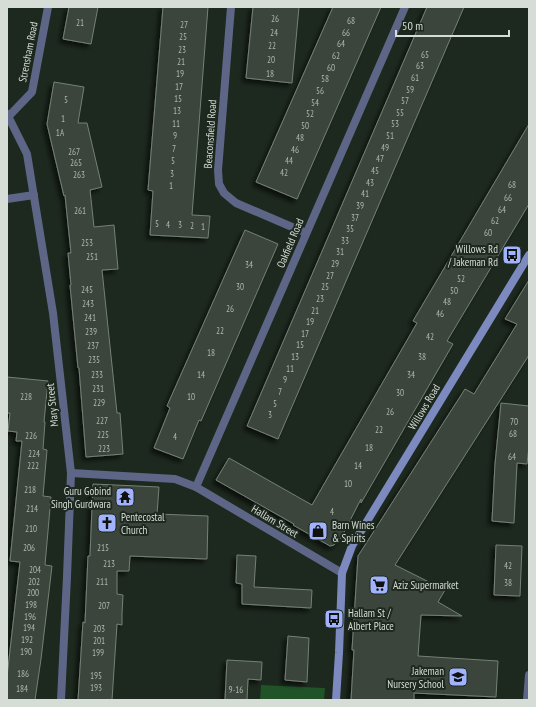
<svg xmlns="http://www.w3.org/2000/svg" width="536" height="707" font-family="'PT Sans Narrow',sans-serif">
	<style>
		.green { fill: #205327 }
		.building { fill: #3a453a; stroke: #748175; filter: url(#shadow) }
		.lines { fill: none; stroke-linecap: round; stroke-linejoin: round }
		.street { stroke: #5d6687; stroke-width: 8 }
		.secondary { stroke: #7d8ac0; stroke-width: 8 }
		.labels { text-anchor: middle; stroke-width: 4; stroke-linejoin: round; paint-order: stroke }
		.number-label { font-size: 9px; fill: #afb7af }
		.street-label { font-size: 11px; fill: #d6ddd6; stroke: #1d281e }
		.poi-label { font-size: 11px; fill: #d6ddd6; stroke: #1d281e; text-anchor: start }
	</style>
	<defs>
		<filter id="shadow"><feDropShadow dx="-3.5" dy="3.5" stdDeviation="2" flood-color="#0009"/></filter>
	</defs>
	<rect width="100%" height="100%" fill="#1d281e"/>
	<path class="green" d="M261 685 325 688 324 700H260Z"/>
	<g class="building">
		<path d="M69 7H98L91 44 63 39Z"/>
		<path d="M163 7H208L192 215 210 216 208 238 150 235 153 191 148 190Z"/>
		<path d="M253 7H299L292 83 246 78Z"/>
		<path d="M333 7H381L297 199 256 182Z"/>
		<path d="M427 7H464L278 439 247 426Z"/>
		<path d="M54 82 84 87 78 123H87L102 187 90 190 94 227 114 225 118 269 102 270 117 413H120L123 454 86 457 79 368H78L70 285H71L68 253H71L65 195 64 196 47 124Z"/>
		<path d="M529 124V204L447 341 453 344 361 503V499L341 538 334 545 330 546 293 525 294 524 216 480 229 458 312 505 417 323 413 321Z"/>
		<path d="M245 230 278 244 201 421 199 420 183 459 154 448 170 408 167 406Z"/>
		<path d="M529 280V355L395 565 445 590 438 602 462 616 421 615 418 656 498 661 496 697 414 693V700H351L354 650H352L358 556 465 389 474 394 517 324 505 319Z"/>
		<path d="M7 377 48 381 44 422H45L43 449 47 450 43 496 51 497 45 565 52 566 41 659 35 700H7V677L20 562 10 561 22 441H16L17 432 8 431 10 413H7Z"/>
		<path d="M501 403 529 406V446L527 464 517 463 514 523 492 521 495 464Z"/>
		<path d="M93 484 159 487 157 514 208 516 207 559 130 556 129 571H117V594L123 595 122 614V625L117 624 112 700H78L83 622 85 623 88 556H90Z"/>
		<path d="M496 545 522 546 520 596 494 595Z"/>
		<path d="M237 555 256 556 254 587 312 590 311 608 242 604V584L236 583Z"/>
		<path d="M288 636 309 638 307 682 285 680Z"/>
		<path d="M227 660 262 662 261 680 248 679 247 700H225Z"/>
	</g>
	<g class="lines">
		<g class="street">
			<path d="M231 7 218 170 219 184 224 193 236 203 306 233"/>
			<path d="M7 114 27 154 53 313 71 473 67 577 61 700"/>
			<path d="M9 116 32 92 48 7"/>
			<path d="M7 199 34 195"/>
			<path d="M71 473 175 479 196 487 342 573"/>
			<path d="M196 487 405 7"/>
			<path d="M527 700 529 675"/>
		</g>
		<path class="secondary" d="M336 700 339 653 342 573 352 546 529 255"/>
	</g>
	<defs>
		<g id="bus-square" transform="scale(1)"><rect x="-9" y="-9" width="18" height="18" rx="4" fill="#a1b3fd" stroke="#1d281e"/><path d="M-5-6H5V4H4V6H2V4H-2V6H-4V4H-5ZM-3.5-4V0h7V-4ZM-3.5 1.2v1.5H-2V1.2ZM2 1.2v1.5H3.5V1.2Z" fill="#111"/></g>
		<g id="temple-square" transform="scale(1)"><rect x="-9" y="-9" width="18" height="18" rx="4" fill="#a1b3fd" stroke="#1d281e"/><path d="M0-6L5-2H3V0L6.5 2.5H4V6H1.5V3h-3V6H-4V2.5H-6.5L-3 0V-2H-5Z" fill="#111"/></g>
		<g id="church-square" transform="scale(1)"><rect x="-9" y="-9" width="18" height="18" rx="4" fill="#a1b3fd" stroke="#1d281e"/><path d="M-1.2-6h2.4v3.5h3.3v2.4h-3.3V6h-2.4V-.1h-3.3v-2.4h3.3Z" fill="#111"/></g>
		<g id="shop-square" transform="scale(1)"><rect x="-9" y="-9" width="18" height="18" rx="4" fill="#a1b3fd" stroke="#1d281e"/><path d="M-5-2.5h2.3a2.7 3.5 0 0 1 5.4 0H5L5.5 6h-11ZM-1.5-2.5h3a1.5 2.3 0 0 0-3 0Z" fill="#111"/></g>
		<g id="supermarket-square" transform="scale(1)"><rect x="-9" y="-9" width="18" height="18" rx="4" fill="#a1b3fd" stroke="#1d281e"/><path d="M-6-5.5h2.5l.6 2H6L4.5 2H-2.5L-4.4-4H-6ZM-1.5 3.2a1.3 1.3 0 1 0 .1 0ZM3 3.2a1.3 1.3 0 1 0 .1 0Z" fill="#111"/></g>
		<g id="school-square" transform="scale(1)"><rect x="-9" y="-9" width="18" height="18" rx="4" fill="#a1b3fd" stroke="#1d281e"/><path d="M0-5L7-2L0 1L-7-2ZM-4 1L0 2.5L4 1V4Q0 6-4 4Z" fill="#111"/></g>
	</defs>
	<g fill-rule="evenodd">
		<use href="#bus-square" x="512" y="255"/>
		<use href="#temple-square" x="125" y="497"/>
		<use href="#church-square" x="107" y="523"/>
		<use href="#shop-square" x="318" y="531"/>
		<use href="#supermarket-square" x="379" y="585"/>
		<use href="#bus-square" x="334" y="619"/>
		<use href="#school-square" x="458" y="677"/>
	</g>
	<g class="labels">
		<g class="number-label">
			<text x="275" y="22">26</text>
			<text x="351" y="24">68</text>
			<text x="80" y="26">21</text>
			<text x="184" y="28">27</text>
			<text x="274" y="36">24</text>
			<text x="346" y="36">66</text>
			<text x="183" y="40">25</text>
			<text x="341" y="47">64</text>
			<text x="272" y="49">22</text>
			<text x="182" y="53">23</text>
			<text x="425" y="58">65</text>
			<text x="336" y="59">62</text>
			<text x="271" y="63">20</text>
			<text x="181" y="65">21</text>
			<text x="420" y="69">63</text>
			<text x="331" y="71">60</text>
			<text x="180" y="77">19</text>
			<text x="270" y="77">18</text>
			<text x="415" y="81">61</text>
			<text x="325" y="82">58</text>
			<text x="179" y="90">17</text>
			<text x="410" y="93">59</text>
			<text x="320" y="94">56</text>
			<text x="178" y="102">15</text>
			<text x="66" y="103">5</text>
			<text x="405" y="104">57</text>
			<text x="315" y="106">54</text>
			<text x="177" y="114">13</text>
			<text x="400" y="116">55</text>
			<text x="310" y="117">52</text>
			<text x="63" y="122">1</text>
			<text x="176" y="127">11</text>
			<text x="395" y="127">53</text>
			<text x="305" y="129">50</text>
			<text x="60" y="136">1A</text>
			<text x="175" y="139">9</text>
			<text x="390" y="139">51</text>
			<text x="300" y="141">48</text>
			<text x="385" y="151">49</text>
			<text x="174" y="152">7</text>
			<text x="295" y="153">46</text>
			<text x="74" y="155">267</text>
			<text x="380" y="162">47</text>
			<text x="173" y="164">5</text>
			<text x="289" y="164">44</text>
			<text x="76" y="166">265</text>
			<text x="375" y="174">45</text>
			<text x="284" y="176">42</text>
			<text x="172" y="177">3</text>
			<text x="79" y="178">263</text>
			<text x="370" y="186">43</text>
			<text x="512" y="188">68</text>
			<text x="171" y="189">1</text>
			<text x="365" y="197">41</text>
			<text x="508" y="201">66</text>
			<text x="360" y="209">39</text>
			<text x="502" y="213">64</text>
			<text x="80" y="214">261</text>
			<text x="355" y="221">37</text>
			<text x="495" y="224">62</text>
			<text x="157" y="227">5</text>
			<text x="168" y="228">4</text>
			<text x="180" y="228">3</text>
			<text x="192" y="229">2</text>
			<text x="203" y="230">1</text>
			<text x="350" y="232">35</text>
			<text x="488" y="236">60</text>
			<text x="345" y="244">33</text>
			<text x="87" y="246">253</text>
			<text x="340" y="255">31</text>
			<text x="92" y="260">251</text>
			<text x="335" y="267">29</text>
			<text x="249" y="268">34</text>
			<text x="330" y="279">27</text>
			<text x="461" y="282">52</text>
			<text x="240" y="290">30</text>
			<text x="325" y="290">25</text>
			<text x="87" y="293">245</text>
			<text x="454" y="294">50</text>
			<text x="320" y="302">23</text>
			<text x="447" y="305">48</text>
			<text x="88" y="307">243</text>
			<text x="230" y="312">26</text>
			<text x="315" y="314">21</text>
			<text x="440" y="317">46</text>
			<text x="90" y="321">241</text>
			<text x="310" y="325">19</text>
			<text x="220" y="334">22</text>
			<text x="91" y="335">239</text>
			<text x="305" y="337">17</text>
			<text x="430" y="340">42</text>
			<text x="300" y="348">15</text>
			<text x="93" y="349">237</text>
			<text x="211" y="356">18</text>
			<text x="295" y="360">13</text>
			<text x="422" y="360">38</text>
			<text x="94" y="363">235</text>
			<text x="290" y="372">11</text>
			<text x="97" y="378">233</text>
			<text x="201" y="378">14</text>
			<text x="411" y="378">34</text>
			<text x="285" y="383">9</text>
			<text x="98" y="392">231</text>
			<text x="280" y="395">7</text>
			<text x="400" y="396">30</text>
			<text x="26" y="400">228</text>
			<text x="191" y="400">10</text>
			<text x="99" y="406">229</text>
			<text x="275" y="407">5</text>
			<text x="390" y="415">26</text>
			<text x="270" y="418">3</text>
			<text x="102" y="424">227</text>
			<text x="514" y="425">70</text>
			<text x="379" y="433">22</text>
			<text x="513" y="437">68</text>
			<text x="103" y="438">225</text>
			<text x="31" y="439">226</text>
			<text x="175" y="440">4</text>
			<text x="369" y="451">18</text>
			<text x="104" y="452">223</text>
			<text x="34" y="457">224</text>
			<text x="512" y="460">64</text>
			<text x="33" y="469">222</text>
			<text x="358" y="469">14</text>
			<text x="348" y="487">10</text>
			<text x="30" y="493">218</text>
			<text x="32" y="512">214</text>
			<text x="332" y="515">4</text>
			<text x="31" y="532">210</text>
			<text x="29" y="551">206</text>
			<text x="103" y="551">215</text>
			<text x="109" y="567">213</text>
			<text x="508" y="569">42</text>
			<text x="35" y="573">204</text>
			<text x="34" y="585">202</text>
			<text x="102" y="585">211</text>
			<text x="508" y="586">38</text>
			<text x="33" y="596">200</text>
			<text x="31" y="608">198</text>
			<text x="104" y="609">207</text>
			<text x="30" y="620">196</text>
			<text x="29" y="631">194</text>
			<text x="99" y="632">203</text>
			<text x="27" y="643">192</text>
			<text x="99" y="644">201</text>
			<text x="26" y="655">190</text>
			<text x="98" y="656">199</text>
			<text x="23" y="677">186</text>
			<text x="96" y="679">195</text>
			<text x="96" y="691">193</text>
			<text x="22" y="692">184</text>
			<text x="236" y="693">9-16</text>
		</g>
		<g class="street-label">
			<text transform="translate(28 52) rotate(-79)" y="4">Strensham Road</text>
			<text transform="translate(210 134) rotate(-86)" y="4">Beaconsfield Road</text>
			<text transform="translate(290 243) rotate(-67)" y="4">Oakfield Road</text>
			<text transform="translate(52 405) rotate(-96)" y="4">Mary Street</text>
			<text transform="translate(424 407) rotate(-59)" y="4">Willows Road</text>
			<text transform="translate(275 521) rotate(31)" y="4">Hallam Street</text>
		</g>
		<g class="poi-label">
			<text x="498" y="253" text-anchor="end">Willows Rd<tspan x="498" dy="13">/ Jakeman Rd</tspan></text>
			<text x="111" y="495" text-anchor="end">Guru Gobind<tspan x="111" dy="13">Singh Gurdwara</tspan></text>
			<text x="121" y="521">Pentecostal<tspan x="121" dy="13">Church</tspan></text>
			<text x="332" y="529">Barn Wines<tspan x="332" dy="13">&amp; Spirits</tspan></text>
			<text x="393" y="589">Aziz Supermarket</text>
			<text x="348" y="617">Hallam St /<tspan x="348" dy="13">Albert Place</tspan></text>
			<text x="444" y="675" text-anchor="end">Jakeman<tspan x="444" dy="13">Nursery School</tspan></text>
		</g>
	</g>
	<rect width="536" height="707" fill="none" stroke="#d6ddd6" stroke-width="16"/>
	<path d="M396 30v6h113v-6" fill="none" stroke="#d6ddd6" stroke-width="2"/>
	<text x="402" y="30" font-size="12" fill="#d6ddd6" stroke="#1d281e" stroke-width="3" paint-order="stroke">50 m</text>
</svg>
